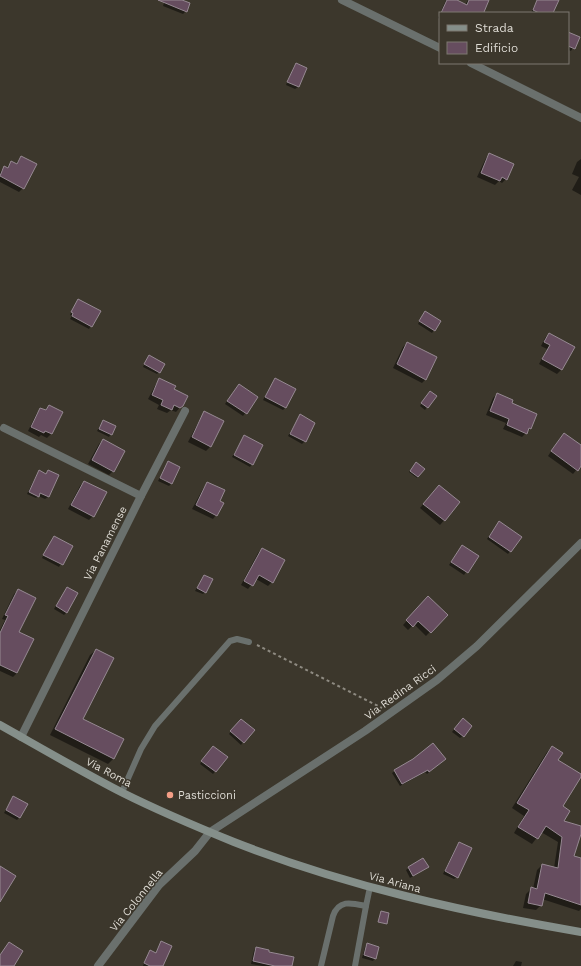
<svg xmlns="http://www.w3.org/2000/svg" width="581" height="966" font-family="'Work Sans',sans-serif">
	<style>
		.shadow { fill: #0007 }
		.building { fill: #664d5f; stroke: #968992 }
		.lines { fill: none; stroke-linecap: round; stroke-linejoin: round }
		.path { stroke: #8e8a81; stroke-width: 2; stroke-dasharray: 3 3; stroke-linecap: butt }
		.lane { stroke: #6a706d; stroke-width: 6 }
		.street { stroke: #6a706d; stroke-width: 8 }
		.secondary { stroke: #858f8a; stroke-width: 8 }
		.poi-dot { fill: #f49e86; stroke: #3c372c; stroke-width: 1.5 }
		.labels { text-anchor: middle; stroke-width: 3; stroke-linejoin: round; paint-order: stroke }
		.street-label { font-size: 11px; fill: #dfdcd5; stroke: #3c372c }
		.poi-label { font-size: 11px; fill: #dfdcd5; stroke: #3c372c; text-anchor: start }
	</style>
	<rect width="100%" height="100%" fill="#3c372c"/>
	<g class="shadow">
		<path d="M165 0H179L186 11 183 14 163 6Z"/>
		<path d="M446 0H454L465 5 468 0H483L482 13H440V19L438 18Z"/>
		<path d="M537 0H558L552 13H531Z"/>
		<path d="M568 33 579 37 571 51 568 50Z"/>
		<path d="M296 64 306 68 298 87 295 89 286 85 294 66Z"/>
		<path d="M490 154 506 179 502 183 499 181 495 185 477 177 486 158Z"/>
		<path d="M21 157 23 188 19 192 0 182V172L4 167 6 168 11 163 15 165Z"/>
		<path d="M581 159V195L572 190 579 177 572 174 577 162Z"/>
		<path d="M78 300 99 312 89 329 70 319 72 316 70 315Z"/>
		<path d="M423 315 434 330 432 333 418 324Z"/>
		<path d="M549 334 573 347 561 370 557 374 539 364 547 349 541 346 545 338Z"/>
		<path d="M407 343 426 379 422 383 393 368 403 347Z"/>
		<path d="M147 359 159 372 157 374 143 367Z"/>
		<path d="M275 379 286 407 283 410 263 400Z"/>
		<path d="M160 380 173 390 182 405 176 412 171 410 167 413 157 409 159 405 148 399 156 384Z"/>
		<path d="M237 387 257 397 243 416 225 404Z"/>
		<path d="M428 394 427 407 425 410 420 406Z"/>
		<path d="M497 394 510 404 536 415 530 429 522 437 503 429 506 423 486 415 493 398Z"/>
		<path d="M49 406 61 412 51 434 47 438 41 435 39 437 28 431 37 413 41 409 44 411Z"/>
		<path d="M205 413 210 447 206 451 188 442 201 417Z"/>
		<path d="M300 416 305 441 302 444 288 436Z"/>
		<path d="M103 421 115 427 109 437 97 431Z"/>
		<path d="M244 437 252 464 250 467 232 457Z"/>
		<path d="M560 438 581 446V464L573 474 548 456Z"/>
		<path d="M103 440 113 471 109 475 88 464 99 444Z"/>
		<path d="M168 463 179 468 171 484 169 486 158 481Z"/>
		<path d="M416 464 423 469 417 478 409 472Z"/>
		<path d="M48 471 58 476 48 497 45 499 38 496 36 498 27 494 37 474 39 472 45 474Z"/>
		<path d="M84 482 93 516 89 520 68 509 80 486Z"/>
		<path d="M208 483 218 501 216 515 213 519 192 509 204 487Z"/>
		<path d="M435 490 459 503 440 525 420 508Z"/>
		<path d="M497 525 520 537 508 554 487 539Z"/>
		<path d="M54 537 72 546 59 567 42 558Z"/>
		<path d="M462 546 477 556 464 575 449 565Z"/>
		<path d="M262 549 272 582 268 586 256 579 248 589 241 585 258 553Z"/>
		<path d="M204 576 205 592 203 594 195 591Z"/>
		<path d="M67 588V612L64 615 54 609Z"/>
		<path d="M18 590 17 673 13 677 0 671V630L5 620 2 619 14 594Z"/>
		<path d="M428 598 446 615 426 636 414 624 408 630 403 625Z"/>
		<path d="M96 650 82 719 123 740 113 759 108 764 50 735 90 655Z"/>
		<path d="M239 722 243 742 241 745 229 734Z"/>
		<path d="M460 722 463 736 460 738 452 732Z"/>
		<path d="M552 747 557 760 562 821 581 827 573 856 581 859V909L579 911 542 899 541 905 536 910 523 908 526 894 531 889H533L537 870 542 865 554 868 558 842 541 832 532 844 514 833 524 816 512 808 547 752Z"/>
		<path d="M211 749 227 757 213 774 200 764Z"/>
		<path d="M442 761 427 774 425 772 400 786 392 773 395 771Z"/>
		<path d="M14 797 19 818 17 820 4 813Z"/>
		<path d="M460 843 457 877 454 879 443 874 457 845Z"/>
		<path d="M423 859 427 867 410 878 406 870Z"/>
		<path d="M162 942V966H143L148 954H155Z"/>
		<path d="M367 944 375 958 373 961 362 958 365 947Z"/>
		<path d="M257 948 268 952 291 966H263L251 964 254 950Z"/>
		<path d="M516 961 522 962 521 966H513Z"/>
	</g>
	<g class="building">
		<path d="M158 0H182L190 3 187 12Z"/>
		<path d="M447 0H457L467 5 469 0H489L484 12 486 13H441Z"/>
		<path d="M537 0H559L553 13H539L533 10Z"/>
		<path d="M568 32 580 37 575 49 568 46Z"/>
		<path d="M296 63 307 68 299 87 287 82Z"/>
		<path d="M489 153 514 164 507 180 502 177 500 181 481 173Z"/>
		<path d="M21 156 37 164 24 189 0 176 4 166 8 168 11 161 17 164Z"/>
		<path d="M78 299 101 311 92 327 72 316 73 313 71 312Z"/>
		<path d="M425 311 441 321 435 331 419 321Z"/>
		<path d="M549 333 575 347 562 370 542 359 550 345 544 342Z"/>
		<path d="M407 342 437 357 426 380 397 364Z"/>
		<path d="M149 355 165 364 160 373 144 364Z"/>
		<path d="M159 378 176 386 174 389 188 396 183 406 180 408 174 405 172 410 161 405 163 400 152 395Z"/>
		<path d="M275 378 296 389 286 408 265 397Z"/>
		<path d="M239 384 258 397 247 414 227 401Z"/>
		<path d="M430 391 437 396 428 408 421 403Z"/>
		<path d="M497 393 513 400 512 403 537 414 531 429 529 428 527 434 507 425 509 419 490 411Z"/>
		<path d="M49 405 63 412 52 434 45 431 44 433 31 427 40 408 46 410Z"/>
		<path d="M204 411 224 421 211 447 192 437Z"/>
		<path d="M300 414 315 423 306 442 290 434Z"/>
		<path d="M103 420 116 426 112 435 99 429Z"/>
		<path d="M564 433 581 445V466L578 471 551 451Z"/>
		<path d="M244 435 263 445 253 465 234 455Z"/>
		<path d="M103 439 125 451 114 472 92 460Z"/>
		<path d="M168 461 180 467 172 484 160 478Z"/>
		<path d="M416 462 425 469 418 477 410 471Z"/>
		<path d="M39 470 46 474 48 470 59 475 49 497 40 493 39 497 29 492Z"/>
		<path d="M84 481 107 492 94 517 71 505Z"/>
		<path d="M207 482 225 490 220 501 224 503 217 516 196 505Z"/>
		<path d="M439 485 460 502 445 521 423 504Z"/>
		<path d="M499 521 522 537 511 552 489 537Z"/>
		<path d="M54 536 73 546 63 565 43 555Z"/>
		<path d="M462 545 479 556 468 573 451 562Z"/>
		<path d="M262 548 285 560 273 583 259 575 253 586 244 581Z"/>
		<path d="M204 575 213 579 206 593 197 588Z"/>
		<path d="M67 587 78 593 67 613 56 606Z"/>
		<path d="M18 589 36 598 19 632 34 639 17 673 0 665V633L8 616 5 615Z"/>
		<path d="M428 596 448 615 431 633 418 621 413 627 406 620Z"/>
		<path d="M96 649 114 658 83 719 124 739 114 759 55 729Z"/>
		<path d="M463 718 472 726 464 737 454 729Z"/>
		<path d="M241 719 255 730 244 743 230 731Z"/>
		<path d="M433 743 446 759 429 772 428 770 402 784 394 770 413 759Z"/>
		<path d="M213 746 228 757 216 772 201 761Z"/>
		<path d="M552 746 563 753 558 760 581 774V777L563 806 570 811 564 821 581 826V834L574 856 581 858V905L545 893 542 906 528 903 531 887 537 889 542 864 558 868 562 837 546 826 538 839 518 827 529 810 517 803Z"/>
		<path d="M13 796 28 804 20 818 6 810Z"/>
		<path d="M459 842 472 848 458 878 445 871Z"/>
		<path d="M423 858 429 867 413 876 408 867Z"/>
		<path d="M0 866 16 876 0 902Z"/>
		<path d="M381 911 389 913 387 924 378 922Z"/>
		<path d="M161 941 172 946 163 966H150L144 963 150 950 156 953Z"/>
		<path d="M9 942 23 951 14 966H0V955Z"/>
		<path d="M367 943 379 947 376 959 364 955Z"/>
		<path d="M256 947 269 950V952L294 957 292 966H275L253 961Z"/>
	</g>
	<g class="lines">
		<path class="path" d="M257 645 382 708"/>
		<g class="lane">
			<path d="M122 792 141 749 155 726 230 641 237 639 249 642"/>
			<path d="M321 966 333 916C339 899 352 903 366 906L370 887"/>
			<path d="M355 966 366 906"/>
		</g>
		<g class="street">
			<path d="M342 0 440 48"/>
			<path d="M471 63 581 118"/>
			<path d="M4 428 141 496 21 737"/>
			<path d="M141 496 185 411"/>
			<path d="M98 966 159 885 195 851 210 832 365 731 437 680 477 646 581 543"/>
		</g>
		<path class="secondary" d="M0 725C41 748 82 772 123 793 159 811 197 827 234 842 346 886 463 912 581 932"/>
	</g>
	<circle class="poi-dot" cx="170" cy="795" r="4"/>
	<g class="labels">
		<g class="street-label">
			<text transform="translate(105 543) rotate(-63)" y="4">Via Panamense</text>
			<text transform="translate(400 692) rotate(-36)" y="4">Via Redina Ricci</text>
			<text transform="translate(109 772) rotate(28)" y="4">Via Roma</text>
			<text transform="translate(395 882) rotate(15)" y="4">Via Ariana</text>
			<text transform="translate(136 900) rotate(-51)" y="4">Via Colonnella</text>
		</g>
		<g class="poi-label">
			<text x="178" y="799">Pasticcioni</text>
		</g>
	</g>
	<rect x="439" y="12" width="130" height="52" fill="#3c372c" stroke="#7d7970"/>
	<rect x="447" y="25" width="20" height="6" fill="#858f8a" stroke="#7d7970"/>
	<text x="475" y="32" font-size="12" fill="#dfdcd5">Strada</text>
	<rect x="447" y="42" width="20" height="12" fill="#664d5f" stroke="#7d7970"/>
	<text x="475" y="52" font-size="12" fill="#dfdcd5">Edificio</text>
</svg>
